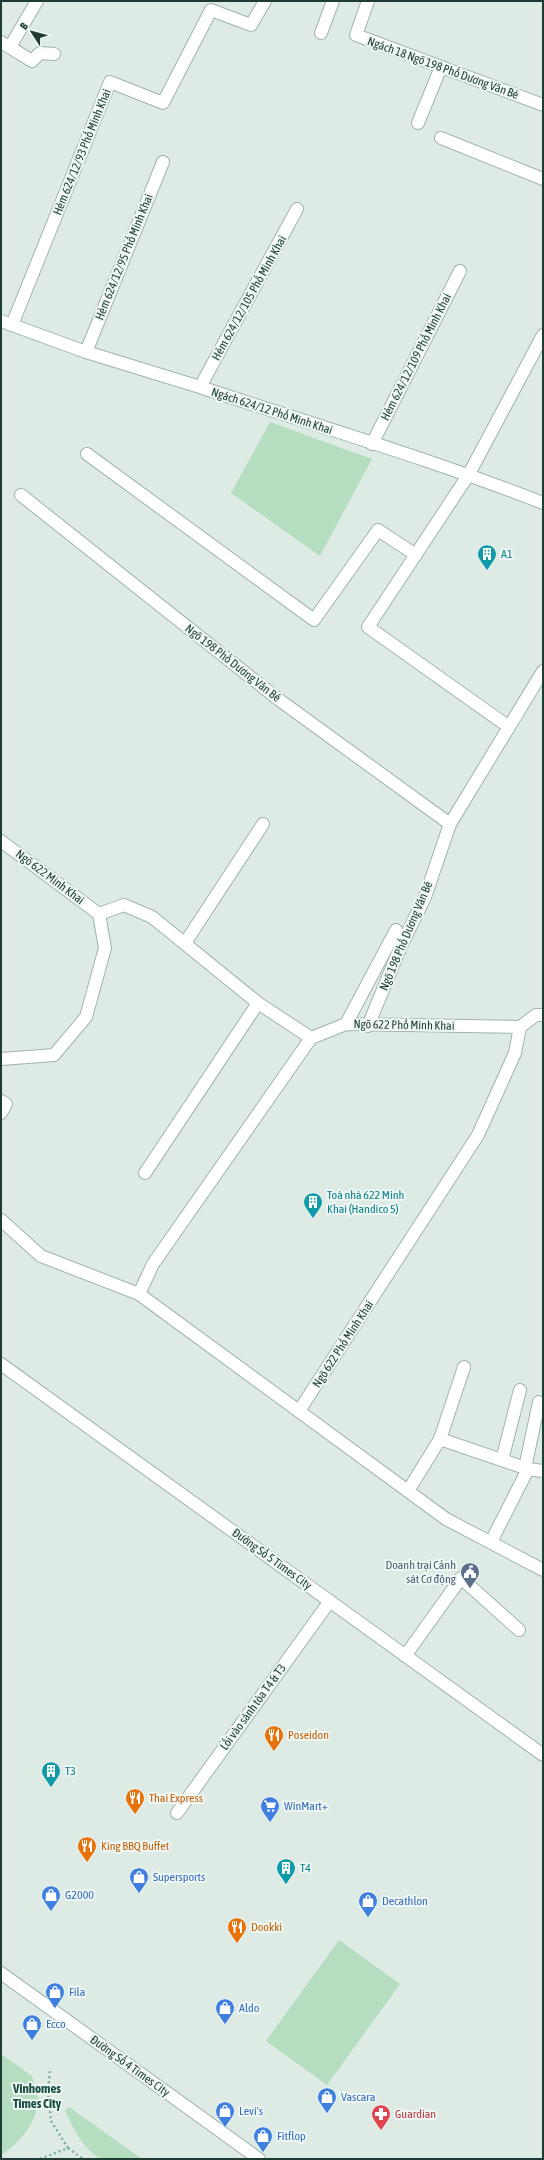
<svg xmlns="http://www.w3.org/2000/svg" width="544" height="2160" font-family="'Asap Condensed',sans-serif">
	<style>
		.green { fill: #b4debf }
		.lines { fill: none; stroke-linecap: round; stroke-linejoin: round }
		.service-casing { stroke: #a1b3ac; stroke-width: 14 }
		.minor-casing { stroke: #a1b3ac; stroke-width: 14 }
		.path { stroke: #7bb1a0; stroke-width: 2.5; stroke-dasharray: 2 3; stroke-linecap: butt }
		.service { stroke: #fff; stroke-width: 12 }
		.minor { stroke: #fff; stroke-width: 12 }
		.labels { text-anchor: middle; stroke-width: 4; stroke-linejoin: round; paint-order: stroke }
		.street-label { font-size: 12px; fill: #1e3c33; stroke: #eef7f3 }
		.culture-label { font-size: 12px; fill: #0d838f; stroke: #eef7f3; text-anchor: start }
		.service-label { font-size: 12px; fill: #4e5e75; stroke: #eef7f3; text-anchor: end }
		.food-label { font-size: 12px; fill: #c56008; stroke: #eef7f3; text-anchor: start }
		.shop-label { font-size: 12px; fill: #366cbe; stroke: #eef7f3; text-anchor: start }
		.health-label { font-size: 12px; fill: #be3a42; stroke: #eef7f3; text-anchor: start }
		.neighbourhood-label { font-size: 13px; font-weight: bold; fill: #194f41; stroke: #eef7f3 }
	</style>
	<rect width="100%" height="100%" fill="#deebe5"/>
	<g class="green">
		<path d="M270 422 372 459 320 556 231 493Z"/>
		<path d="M339 1940 400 1984 327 2085 266 2041Z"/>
		<path d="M1 2054 32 2076C34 2084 38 2093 38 2101 37 2122 19 2144 1 2155Z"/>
		<path d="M69 2107 142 2159C133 2159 110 2160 102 2159 86 2154 71 2125 65 2110Z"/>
	</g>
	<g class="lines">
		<g class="service-casing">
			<g id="service">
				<path d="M368 1 356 35 543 105"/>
				<path d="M321 33 333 1"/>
				<path d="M1 42 32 61 40 53 54 54"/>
				<path d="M10 47 37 1"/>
				<path d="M418 123 441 67"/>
				<path d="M441 138 543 179"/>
				<path d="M1 321 86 352 200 387 297 209"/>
				<path d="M12 325 110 82 163 103 211 10 251 25 265 1"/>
				<path d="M86 352 163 162"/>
				<path d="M372 444 460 271"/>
				<path d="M87 454 314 620 378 530 416 555"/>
				<path d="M21 495 278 699 450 824"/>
				<path d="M185 943 263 824"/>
				<path d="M346 1024 396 930"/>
				<path d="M1 1101 6 1104 1 1113"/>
				<path d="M1 1220 41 1256 139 1294 446 1519 543 1570"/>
				<path d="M139 1294 153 1264 311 1038"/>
				<path d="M440 1439 464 1367"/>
				<path d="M502 1460 520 1390"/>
				<path d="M525 1468 539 1402"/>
				<path d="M408 1491 440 1439 528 1469 543 1471"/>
				<path d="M491 1542 528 1469"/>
				<path d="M405 1656 461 1578 519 1630"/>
			</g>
		</g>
		<g class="minor-casing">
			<g id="minor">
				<path d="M200 387C314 425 431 459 543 503"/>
				<path d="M509 727 368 627 469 474 543 335"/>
				<path d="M1 841 99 914"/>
				<path d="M99 914 124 905 152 917 258 1003 311 1038 346 1024 520 1027"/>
				<path d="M368 1026 401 946 425 897 450 824 543 671"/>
				<path d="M520 1027 536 1015H543"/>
				<path d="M1 1059 54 1055 86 1017 105 948 99 914"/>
				<path d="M145 1173 258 1003"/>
				<path d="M1 1364 543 1755"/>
				<path d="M299 1411 478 1135 515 1053 520 1027"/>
				<path d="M177 1813 330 1601"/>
				<path d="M1 1973 259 2159"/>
			</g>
		</g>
		<g class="path">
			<path d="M68 2148 83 2159"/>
			<path d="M40 2159 68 2148 51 2121 48 2094 50 2068"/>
		</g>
		<use href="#service" class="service"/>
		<use href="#minor" class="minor"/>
	</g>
	<defs>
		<g id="building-pin" transform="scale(1)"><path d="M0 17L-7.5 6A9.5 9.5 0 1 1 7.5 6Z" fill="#0f9aa8" stroke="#eef7f3"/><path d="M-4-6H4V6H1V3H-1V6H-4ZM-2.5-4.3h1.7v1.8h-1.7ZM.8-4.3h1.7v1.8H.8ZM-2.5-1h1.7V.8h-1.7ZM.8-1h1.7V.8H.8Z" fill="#fff"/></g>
		<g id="civic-pin" transform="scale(1)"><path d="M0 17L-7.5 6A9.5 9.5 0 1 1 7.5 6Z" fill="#5c6f8a" stroke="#eef7f3"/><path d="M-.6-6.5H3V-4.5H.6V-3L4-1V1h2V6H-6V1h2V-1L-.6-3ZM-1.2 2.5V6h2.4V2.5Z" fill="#fff"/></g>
		<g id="restaurant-pin" transform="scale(1)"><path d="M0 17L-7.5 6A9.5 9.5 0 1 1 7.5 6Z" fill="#e8710a" stroke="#eef7f3"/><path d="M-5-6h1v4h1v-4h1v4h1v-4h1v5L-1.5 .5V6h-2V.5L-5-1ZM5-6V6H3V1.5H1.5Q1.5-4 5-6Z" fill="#fff"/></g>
		<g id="supermarket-pin" transform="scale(1)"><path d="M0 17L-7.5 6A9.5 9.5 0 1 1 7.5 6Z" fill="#3f7fe0" stroke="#eef7f3"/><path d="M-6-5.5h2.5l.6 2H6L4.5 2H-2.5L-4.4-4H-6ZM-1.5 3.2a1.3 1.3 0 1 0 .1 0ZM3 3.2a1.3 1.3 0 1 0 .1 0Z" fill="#fff"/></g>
		<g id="shop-pin" transform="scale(1)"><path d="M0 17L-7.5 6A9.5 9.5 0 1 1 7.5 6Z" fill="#3f7fe0" stroke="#eef7f3"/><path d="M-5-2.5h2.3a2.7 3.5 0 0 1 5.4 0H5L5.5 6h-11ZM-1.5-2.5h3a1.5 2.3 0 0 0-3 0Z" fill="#fff"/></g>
		<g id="pharmacy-pin" transform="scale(1)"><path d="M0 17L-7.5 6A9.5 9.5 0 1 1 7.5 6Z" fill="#e0444e" stroke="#eef7f3"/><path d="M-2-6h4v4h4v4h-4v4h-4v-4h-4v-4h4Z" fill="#fff"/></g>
	</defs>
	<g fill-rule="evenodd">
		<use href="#building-pin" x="487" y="554"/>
		<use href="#building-pin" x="313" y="1202"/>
		<use href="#civic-pin" x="470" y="1572"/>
		<use href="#restaurant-pin" x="274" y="1735"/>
		<use href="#building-pin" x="51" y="1771"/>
		<use href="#restaurant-pin" x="135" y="1798"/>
		<use href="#supermarket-pin" x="270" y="1806"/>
		<use href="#restaurant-pin" x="87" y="1846"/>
		<use href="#building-pin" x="286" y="1868"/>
		<use href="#shop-pin" x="139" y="1877"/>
		<use href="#shop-pin" x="51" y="1895"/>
		<use href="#shop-pin" x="368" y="1901"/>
		<use href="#restaurant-pin" x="237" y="1927"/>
		<use href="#shop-pin" x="55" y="1992"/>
		<use href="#shop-pin" x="225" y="2008"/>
		<use href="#shop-pin" x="32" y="2024"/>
		<use href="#shop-pin" x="327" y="2097"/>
		<use href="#shop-pin" x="225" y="2111"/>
		<use href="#pharmacy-pin" x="381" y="2114"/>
		<use href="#shop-pin" x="263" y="2136"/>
	</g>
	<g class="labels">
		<g class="street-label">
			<text transform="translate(443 68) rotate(20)" y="4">Ngách 18 Ngõ 198 Phố Dương Văn Bé</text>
			<text transform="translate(82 152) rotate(-68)" y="4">Hẻm 624/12/93 Phố Minh Khai</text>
			<text transform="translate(124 257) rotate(-68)" y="4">Hẻm 624/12/95 Phố Minh Khai</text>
			<text transform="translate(249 298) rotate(-61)" y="4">Hẻm 624/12/105 Phố Minh Khai</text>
			<text transform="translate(416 357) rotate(-63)" y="4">Hẻm 624/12/109 Phố Minh Khai</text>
			<text transform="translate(272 411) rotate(18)" y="4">Ngách 624/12 Phố Minh Khai</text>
			<text transform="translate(233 663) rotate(38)" y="4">Ngõ 198 Phố Dương Văn Bé</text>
			<text transform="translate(50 877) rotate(37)" y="4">Ngõ 622 Minh Khai</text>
			<text transform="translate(406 936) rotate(-67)" y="4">Ngõ 198 Phố Dương Văn Bé</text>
			<text transform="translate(404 1025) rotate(1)" y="4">Ngõ 622 Phố Minh Khai</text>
			<text transform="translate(343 1344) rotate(-57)" y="4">Ngõ 622 Phố Minh Khai</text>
			<text transform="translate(272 1559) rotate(36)" y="4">Đường Số 5 Times City</text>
			<text transform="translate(253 1707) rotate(-54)" y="4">Lối vào sảnh tòa T4 &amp; T3</text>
			<text transform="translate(130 2066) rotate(36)" y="4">Đường Số 4 Times City</text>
		</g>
		<g class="culture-label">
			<text x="501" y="558">A1</text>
			<text x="327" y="1199">Toà nhà 622 Minh<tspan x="327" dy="14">Khai (Handico 5)</tspan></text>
			<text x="65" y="1775">T3</text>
			<text x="300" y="1872">T4</text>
		</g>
		<g class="service-label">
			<text x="456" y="1569">Doanh trại Cảnh<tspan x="456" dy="14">sát Cơ động</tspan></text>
		</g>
		<g class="food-label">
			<text x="288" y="1739">Poseidon</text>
			<text x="149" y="1802">Thai Express</text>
			<text x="101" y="1850">King BBQ Buffet</text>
			<text x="251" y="1931">Dookki</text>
		</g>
		<g class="shop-label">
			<text x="284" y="1810">WinMart+</text>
			<text x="153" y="1881">Supersports</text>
			<text x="65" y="1899">G2000</text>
			<text x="382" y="1905">Decathlon</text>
			<text x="69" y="1996">Fila</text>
			<text x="239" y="2012">Aldo</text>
			<text x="46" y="2028">Ecco</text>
			<text x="341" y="2101">Vascara</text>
			<text x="239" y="2115">Levi's</text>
			<text x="277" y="2140">Fitflop</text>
		</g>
		<g class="health-label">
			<text x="395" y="2118">Guardian</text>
		</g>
		<g class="neighbourhood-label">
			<text x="37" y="2093">Vinhomes<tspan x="37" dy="15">Times City</tspan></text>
		</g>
	</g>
	<rect width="544" height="2160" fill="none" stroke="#1e3c33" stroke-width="4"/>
	<g transform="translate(32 32) rotate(306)" stroke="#eef7f3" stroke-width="3" paint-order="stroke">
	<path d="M0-3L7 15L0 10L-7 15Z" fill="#1e3c33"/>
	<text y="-6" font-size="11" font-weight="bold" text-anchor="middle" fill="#1e3c33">B</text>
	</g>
</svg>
